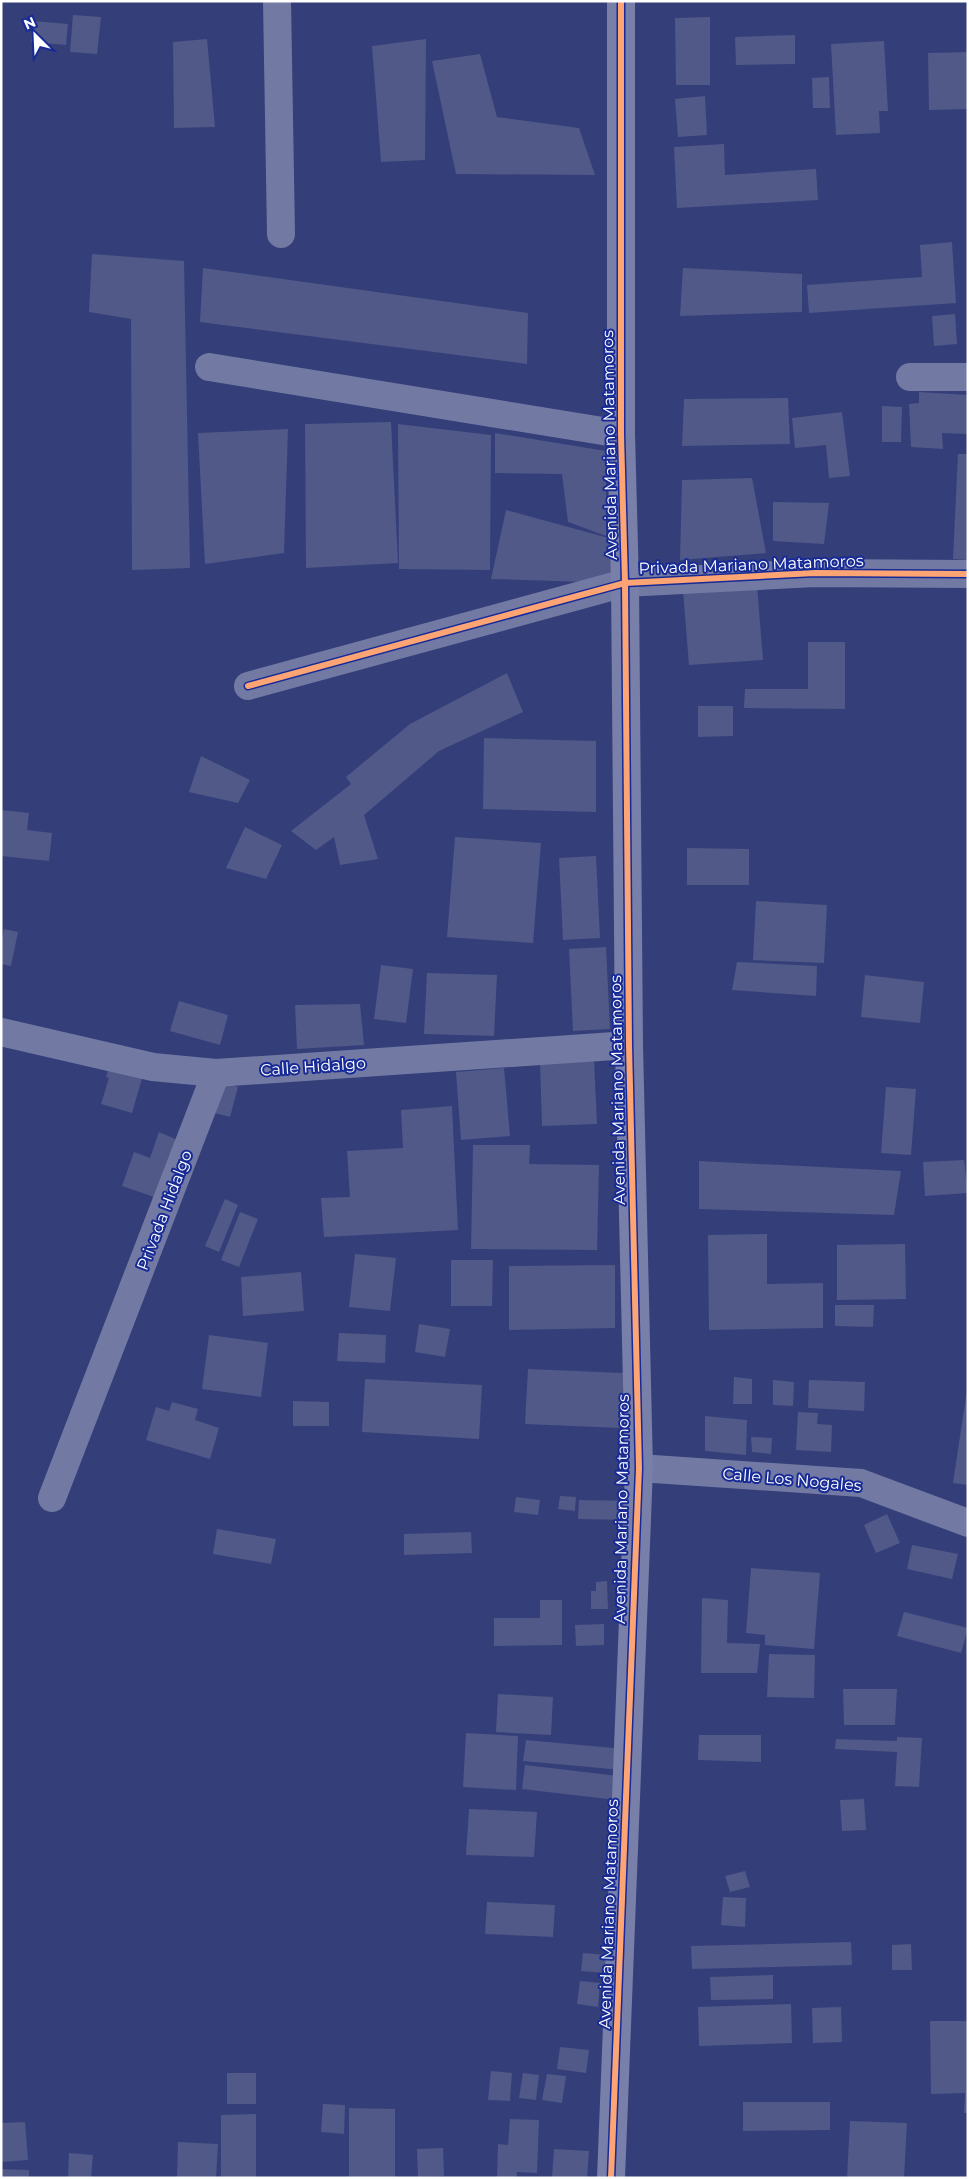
<svg xmlns="http://www.w3.org/2000/svg" width="969" height="2179" font-family="Montserrat,sans-serif">
	<style>
		.building { fill: #515988 }
		.lines { fill: none; stroke-linecap: round; stroke-linejoin: round }
		.street { stroke: #727aa4; stroke-width: 28 }
		.secondary { stroke: #787fa8; stroke-width: 28 }
		.cycleway-casing { stroke: #172a96; stroke-width: 9 }
		.cycleway { stroke: #fda474; stroke-width: 6 }
		.labels { text-anchor: middle; stroke-width: 4; stroke-linejoin: round; paint-order: stroke }
		.street-label { font-size: 16px; fill: #fff; stroke: #172a96 }
	</style>
	<rect width="100%" height="100%" fill="#343e79"/>
	<g class="building">
		<path d="M73 15 101 17 97 54 70 52Z"/>
		<path d="M710 17V85H676L675 18Z"/>
		<path d="M33 21 68 24 66 45 31 42Z"/>
		<path d="M795 35V64L736 65 735 37Z"/>
		<path d="M207 39 215 127 174 128 173 42Z"/>
		<path d="M426 39 425 160 381 162 372 46Z"/>
		<path d="M884 41 888 111H879L880 133 836 135 831 44Z"/>
		<path d="M968 52V109L929 110 928 53Z"/>
		<path d="M480 54 497 117 579 128 595 175 456 174 432 61Z"/>
		<path d="M829 77 830 108H813L812 78Z"/>
		<path d="M705 96 707 135 678 137 675 99Z"/>
		<path d="M724 144 725 175 816 169 818 200 677 208 674 147Z"/>
		<path d="M952 242 956 303 809 313 807 285 922 277 920 245Z"/>
		<path d="M92 254 184 261 190 568 132 570 131 319 89 312Z"/>
		<path d="M203 268 528 313 527 364 200 322Z"/>
		<path d="M683 268 802 274V312L680 316Z"/>
		<path d="M955 314 957 344 934 346 932 316Z"/>
		<path d="M919 392 968 395V434L942 433 943 449 911 447 909 404 919 403Z"/>
		<path d="M788 398 790 444 682 446 684 399Z"/>
		<path d="M882 406 902 407 901 442H882Z"/>
		<path d="M842 412 850 476 829 478 826 445 795 448 792 418Z"/>
		<path d="M391 422 398 563 306 568 305 424Z"/>
		<path d="M398 424 491 435 490 570 399 569Z"/>
		<path d="M288 429 284 553 205 564 198 433Z"/>
		<path d="M495 433 606 451V536L568 522 562 474 495 473Z"/>
		<path d="M958 454H968V560L953 559Z"/>
		<path d="M752 478 766 553 680 560 682 480Z"/>
		<path d="M773 502 829 503 824 544 773 541Z"/>
		<path d="M506 510 616 540V583L491 579Z"/>
		<path d="M757 585 763 660 689 665 683 591Z"/>
		<path d="M808 642H845V709L744 708 745 689H808Z"/>
		<path d="M507 673 523 712 439 751 364 815 378 859 340 865 334 837 316 850 291 831 351 784 346 777 410 724Z"/>
		<path d="M698 706H733V736L698 737Z"/>
		<path d="M484 738 596 741V812L483 809Z"/>
		<path d="M201 756 250 780 238 803 189 792Z"/>
		<path d="M1 810 29 813 27 830 52 833 49 861 1 856Z"/>
		<path d="M245 827 282 845 266 879 226 868Z"/>
		<path d="M455 837 541 843 533 943 447 937Z"/>
		<path d="M687 848 749 849V885H687Z"/>
		<path d="M596 856 600 938 563 940 559 858Z"/>
		<path d="M756 901 827 905 824 963 753 960Z"/>
		<path d="M4 929 18 932 11 966 1 964V944Z"/>
		<path d="M606 947 610 1029 573 1031 569 949Z"/>
		<path d="M737 962 817 966 816 996 732 990Z"/>
		<path d="M381 965 413 969 406 1023 374 1019Z"/>
		<path d="M427 973 497 975 494 1036 424 1034Z"/>
		<path d="M865 975 924 982 920 1023 861 1017Z"/>
		<path d="M179 1001 228 1015 220 1045 170 1031Z"/>
		<path d="M360 1004 364 1045 297 1049 295 1005Z"/>
		<path d="M594 1059 597 1124 542 1126 540 1061Z"/>
		<path d="M110 1065 143 1075 132 1113 101 1104 109 1078 106 1077Z"/>
		<path d="M504 1068 510 1136 461 1140 456 1072Z"/>
		<path d="M215 1081 238 1087 230 1117 207 1111Z"/>
		<path d="M886 1087 916 1089 911 1155 881 1153Z"/>
		<path d="M452 1106 458 1230 324 1237 321 1198 350 1197 347 1151 403 1148 401 1110Z"/>
		<path d="M159 1132 180 1141 160 1199 122 1186 134 1152 150 1158Z"/>
		<path d="M473 1145H530L529 1164 599 1165 597 1250 471 1249Z"/>
		<path d="M964 1160 968 1193 925 1196 923 1162Z"/>
		<path d="M699 1161 901 1171 894 1215 699 1209Z"/>
		<path d="M225 1199 238 1205 219 1252 205 1246Z"/>
		<path d="M240 1212 258 1219 239 1267 221 1260Z"/>
		<path d="M767 1234V1284L823 1283V1328L709 1330 708 1235Z"/>
		<path d="M905 1244 906 1299 837 1300V1245Z"/>
		<path d="M355 1254 396 1258 390 1311 349 1307Z"/>
		<path d="M451 1260H493L492 1306H451Z"/>
		<path d="M615 1265V1328L509 1330V1266Z"/>
		<path d="M301 1272 304 1311 243 1316 241 1277Z"/>
		<path d="M835 1305H874L873 1327 835 1326Z"/>
		<path d="M419 1324 450 1329 445 1357 415 1352Z"/>
		<path d="M339 1333 386 1335 385 1363 337 1361Z"/>
		<path d="M209 1335 268 1343 261 1397 202 1389Z"/>
		<path d="M528 1369 624 1373 621 1428 525 1424Z"/>
		<path d="M734 1377 752 1379V1404H733Z"/>
		<path d="M365 1379 482 1385 479 1439 362 1432Z"/>
		<path d="M773 1380 794 1382 793 1406 773 1405Z"/>
		<path d="M809 1380 865 1382 864 1411 808 1408Z"/>
		<path d="M967 1390H968V1485L953 1483Z"/>
		<path d="M293 1401 329 1402V1426H293Z"/>
		<path d="M172 1402 198 1409 195 1420 219 1428 210 1459 146 1440 156 1407 169 1411Z"/>
		<path d="M798 1412 818 1413 817 1424 832 1425 831 1452 796 1450Z"/>
		<path d="M705 1416 747 1420 746 1455 705 1451Z"/>
		<path d="M751 1437 772 1438 771 1454 752 1452Z"/>
		<path d="M560 1496 576 1497 575 1511 558 1509Z"/>
		<path d="M516 1497 540 1500 538 1515 514 1512Z"/>
		<path d="M579 1500 632 1501V1520L578 1519Z"/>
		<path d="M887 1514 900 1543 876 1553 864 1525Z"/>
		<path d="M217 1529 276 1539 271 1564 213 1554Z"/>
		<path d="M471 1532 472 1553 404 1555V1534Z"/>
		<path d="M912 1545 958 1554 952 1579 907 1569Z"/>
		<path d="M751 1568 820 1573 814 1649 765 1645V1635L746 1633Z"/>
		<path d="M607 1581 608 1609H591V1591H596V1582Z"/>
		<path d="M702 1598 728 1600 727 1643 760 1644 757 1673H701Z"/>
		<path d="M540 1600H562V1645L494 1646V1618H540Z"/>
		<path d="M904 1612 968 1628 961 1653 897 1636Z"/>
		<path d="M604 1624V1645L576 1646 575 1625Z"/>
		<path d="M769 1654 815 1655 814 1698 767 1697Z"/>
		<path d="M843 1689H897L895 1725H844Z"/>
		<path d="M498 1694 553 1697 551 1735 496 1732Z"/>
		<path d="M466 1733 518 1736 516 1790 463 1787Z"/>
		<path d="M699 1735H761V1762L698 1760Z"/>
		<path d="M897 1737 922 1738 919 1787 895 1786 897 1752 835 1749 836 1739 897 1741Z"/>
		<path d="M526 1740 624 1749 622 1770 523 1761Z"/>
		<path d="M525 1765 618 1776 616 1800 522 1789Z"/>
		<path d="M864 1799 866 1830 842 1831 840 1800Z"/>
		<path d="M469 1809 537 1812 534 1857 466 1855Z"/>
		<path d="M745 1871 750 1887 730 1892 725 1876Z"/>
		<path d="M723 1897 746 1898 745 1927 721 1925Z"/>
		<path d="M487 1902 555 1905 553 1937 485 1934Z"/>
		<path d="M851 1942 852 1965 692 1969 691 1946Z"/>
		<path d="M911 1944 912 1970H892V1945Z"/>
		<path d="M583 1953 607 1955 606 1973 581 1971Z"/>
		<path d="M773 1975V1999L711 2000 710 1977Z"/>
		<path d="M580 1981 600 1983 598 2007 577 2004Z"/>
		<path d="M791 2004 792 2043 699 2046 698 2007Z"/>
		<path d="M841 2007 842 2042 813 2043 812 2008Z"/>
		<path d="M930 2021H968V2113H964L965 2093 931 2094Z"/>
		<path d="M560 2047 589 2050 586 2073 557 2069Z"/>
		<path d="M491 2071 512 2073 510 2101 488 2100Z"/>
		<rect x="227" y="2073" width="29" height="31"/>
		<path d="M523 2073 539 2075 536 2100 519 2098Z"/>
		<path d="M547 2074 566 2076 562 2103 542 2100Z"/>
		<path d="M743 2102H830V2130L743 2131Z"/>
		<path d="M323 2104 345 2105 344 2134 321 2132Z"/>
		<path d="M349 2108 395 2109V2178H349Z"/>
		<path d="M256 2114V2178H221V2115Z"/>
		<path d="M510 2119 539 2120 537 2173 517 2172V2178H497L498 2144 508 2145Z"/>
		<path d="M850 2121 907 2123 904 2178H847Z"/>
		<path d="M25 2122 28 2160 1 2162V2123Z"/>
		<path d="M178 2142 218 2144 216 2178H177Z"/>
		<path d="M443 2148 444 2176 418 2177 417 2149Z"/>
		<path d="M554 2149 589 2151 587 2178H552Z"/>
		<path d="M69 2153 93 2155 91 2178H68Z"/>
		<path d="M1 2169 29 2170V2178H1Z"/>
	</g>
	<g class="lines">
		<g class="street">
			<path d="M277 1 281 234"/>
			<path d="M209 367 621 434"/>
			<path d="M910 377H968"/>
			<path d="M248 686 625 583 815 573 968 574"/>
			<path d="M1 1032 153 1067 216 1073 629 1045"/>
			<path d="M639 1468 861 1483 968 1523"/>
			<path d="M52 1498 216 1073"/>
		</g>
		<path class="secondary" d="M611 2178 639 1468 629 1045 625 583 621 434V1"/>
		<g class="cycleway-casing">
			<g id="cycleway">
				<path d="M248 686 625 583 815 573 968 574"/>
				<path d="M611 2178 639 1468 629 1045 625 583 621 434V1"/>
			</g>
		</g>
		<use href="#cycleway" class="cycleway"/>
	</g>
	<g class="labels">
		<g class="street-label">
			<text transform="translate(609 445) rotate(-91)" y="6">Avenida Mariano Matamoros</text>
			<text transform="translate(751 564) rotate(-2)" y="6">Privada Mariano Matamoros</text>
			<text transform="translate(313 1066) rotate(-4)" y="6">Calle Hidalgo</text>
			<text transform="translate(617 1090) rotate(-91)" y="6">Avenida Mariano Matamoros</text>
			<text transform="translate(164 1210) rotate(-69)" y="6">Privada Hidalgo</text>
			<text transform="translate(792 1479) rotate(5)" y="6">Calle Los Nogales</text>
			<text transform="translate(621 1509) rotate(-89)" y="6">Avenida Mariano Matamoros</text>
			<text transform="translate(608 1914) rotate(-88)" y="6">Avenida Mariano Matamoros</text>
		</g>
	</g>
	<rect width="969" height="2179" fill="none" stroke="#ffffff" stroke-width="5"/>
	<g transform="translate(35 35) rotate(336)" stroke="#172a96" stroke-width="4" paint-order="stroke">
	<path d="M0-4L9 19L0 12L-9 19Z" fill="#ffffff"/>
	<text y="-8" font-size="14" font-weight="bold" text-anchor="middle" fill="#ffffff">N</text>
	</g>
</svg>
